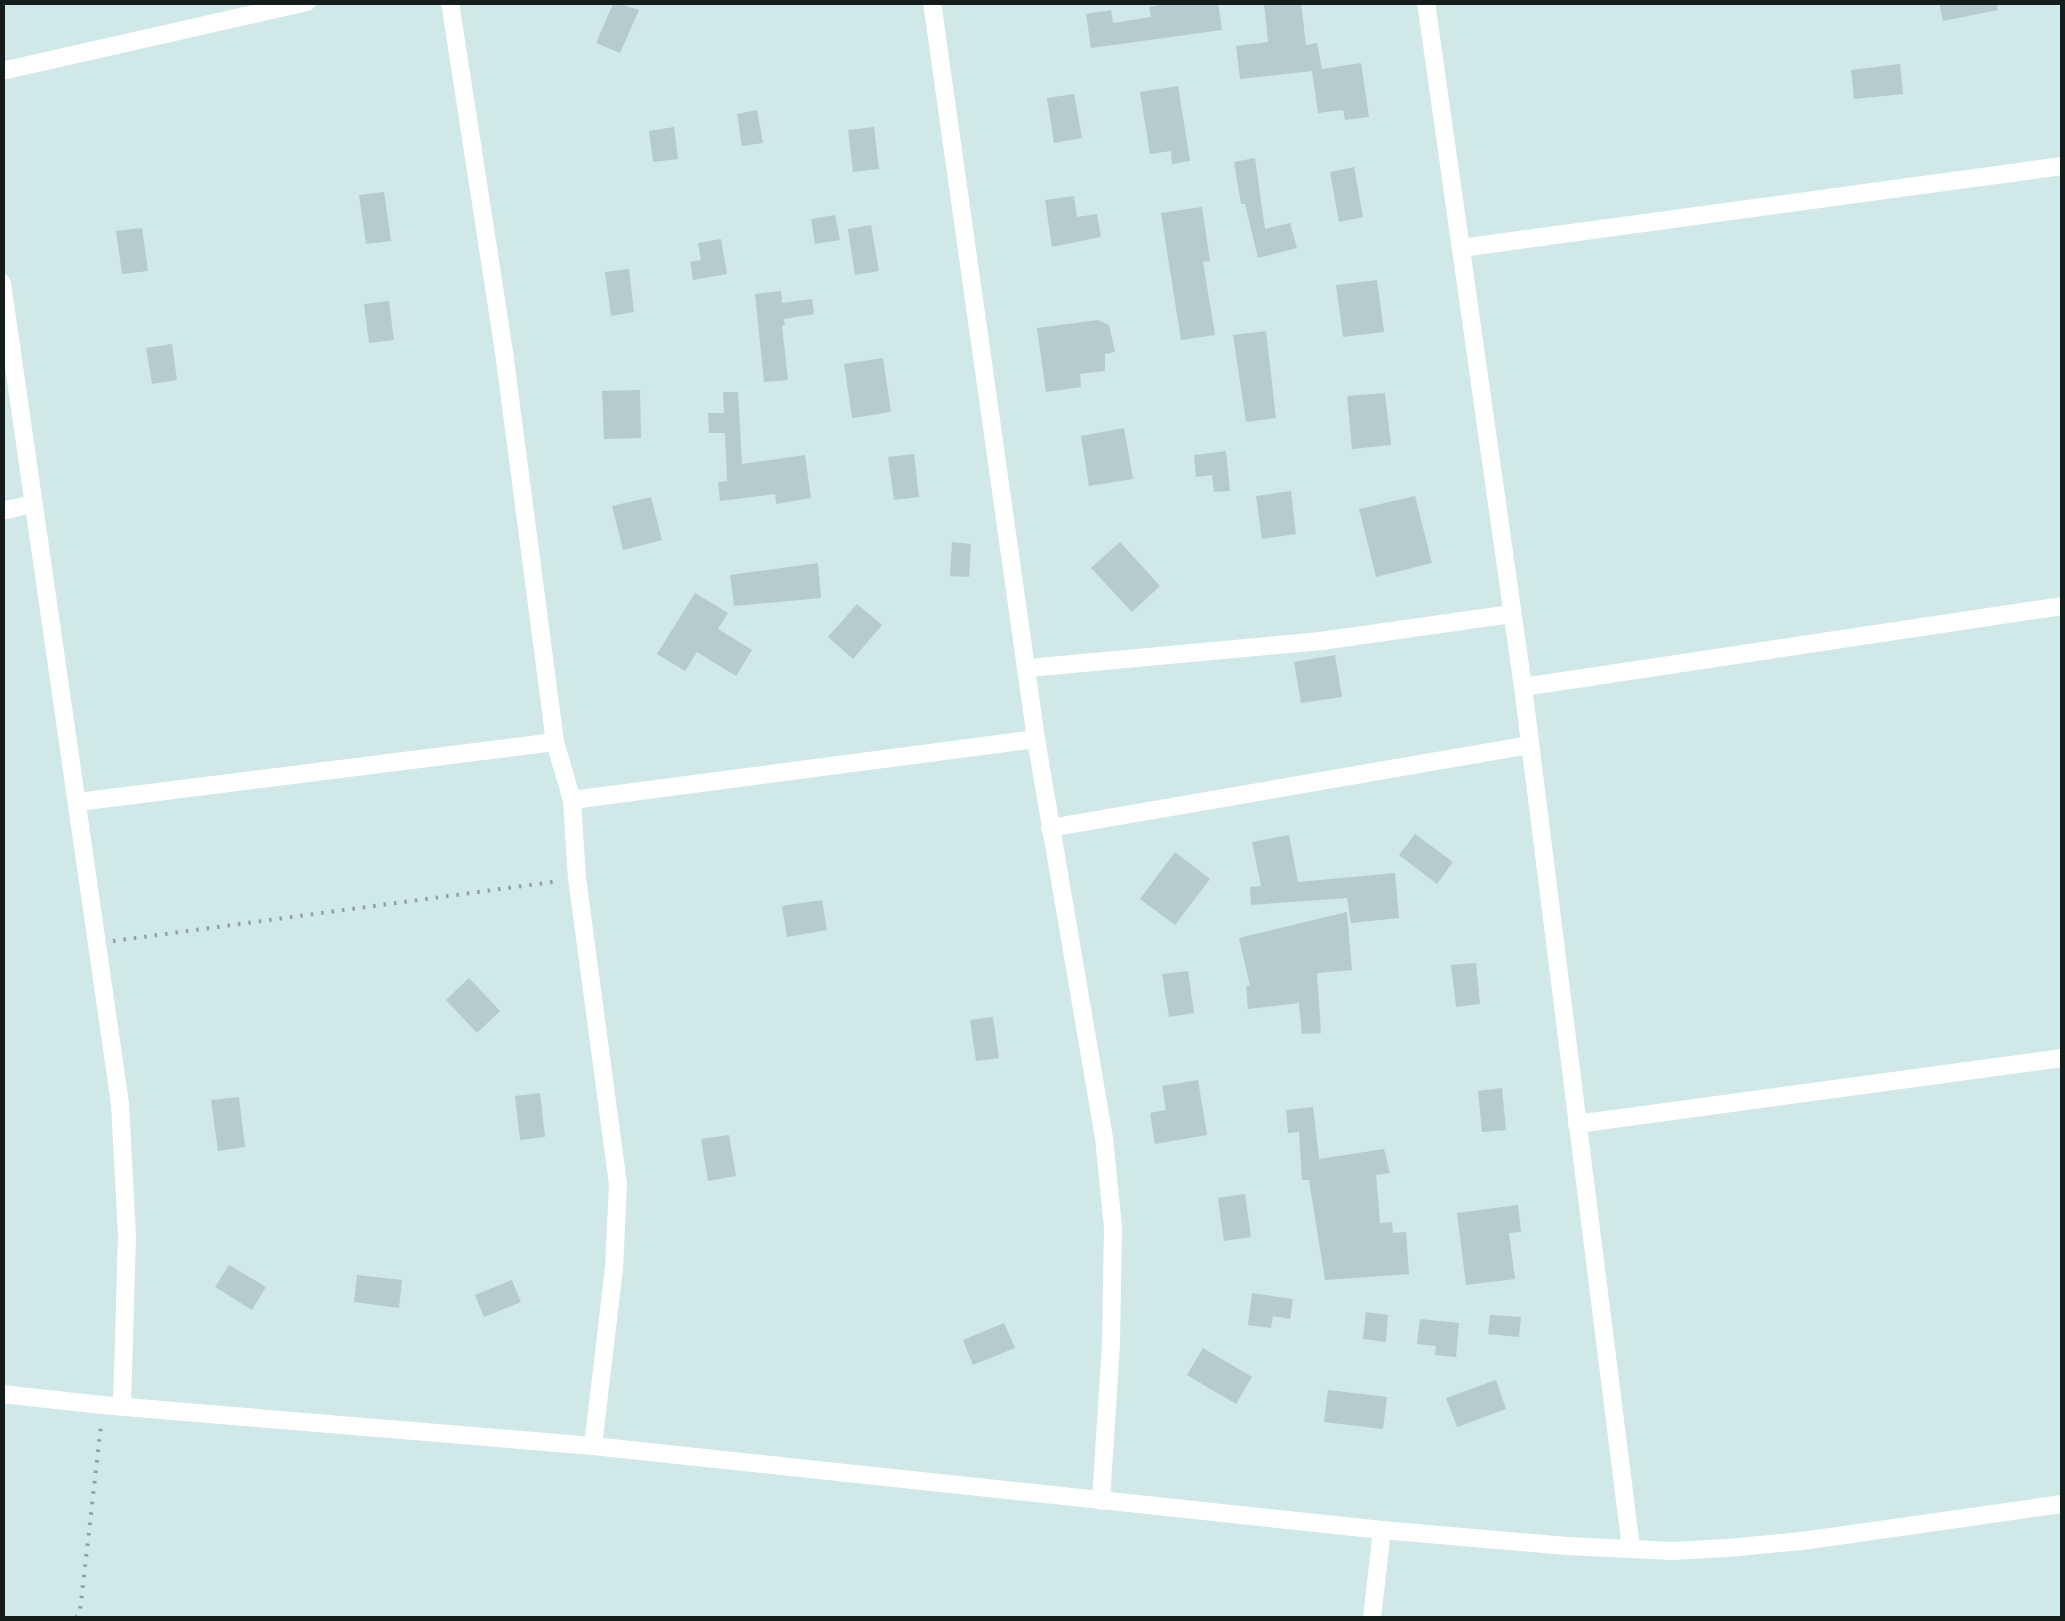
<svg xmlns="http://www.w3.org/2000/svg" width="2065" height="1621" font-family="'Sofia Sans Condensed',sans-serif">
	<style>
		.building { fill: #b5cbcc }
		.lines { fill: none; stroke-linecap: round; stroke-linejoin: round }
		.path { stroke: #8ea0a0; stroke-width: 4; stroke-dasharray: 2.5 8; stroke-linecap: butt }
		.street { stroke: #fff; stroke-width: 18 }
	</style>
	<rect width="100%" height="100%" fill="#d0e8e8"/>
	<g class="building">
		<path d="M614 2 639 10 620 53 596 43Z"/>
		<path d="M1175 2H1218L1222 30 1091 48 1086 14 1111 10 1113 23 1151 17 1149 7Z"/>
		<path d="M1301 2 1306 45 1317 43 1322 69 1361 63 1369 117 1345 120 1343 110 1318 113 1312 71 1240 79 1236 46 1268 42 1264 4Z"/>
		<path d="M1939 2H1997L1998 10 1943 21Z"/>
		<path d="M1900 64 1903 94 1854 99 1851 70Z"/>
		<path d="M1178 86 1190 161 1172 164 1171 151 1150 154 1140 92Z"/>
		<path d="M1074 94 1082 138 1054 143 1047 98Z"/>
		<path d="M757 110 763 143 742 146 737 114Z"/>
		<path d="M674 127 678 159 653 162 649 131Z"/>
		<path d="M874 127 879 169 853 172 848 130Z"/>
		<path d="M1255 158 1265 229 1290 223 1297 248 1258 258 1245 204H1241L1234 162Z"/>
		<path d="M1354 167 1363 217 1339 222 1330 172Z"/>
		<path d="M384 192 391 241 366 244 359 195Z"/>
		<path d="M1074 196 1077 217 1097 214 1101 237 1052 247 1045 200Z"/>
		<path d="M1202 207 1210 261 1203 262 1215 335 1181 340 1161 213Z"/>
		<path d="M835 215 840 240 815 244 811 219Z"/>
		<path d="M871 225 879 271 855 275 848 229Z"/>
		<path d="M142 228 148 271 122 274 116 231Z"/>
		<path d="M721 239 727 274 693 280 690 262 701 260 698 243Z"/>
		<path d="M629 269 634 312 611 316 605 272Z"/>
		<path d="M1377 280 1384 332 1343 337 1336 285Z"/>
		<path d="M781 291 782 303 812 299 814 314 784 319 785 325 782 326 788 380 764 382 755 294Z"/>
		<path d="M389 301 394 340 369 343 364 304Z"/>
		<path d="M1098 320 1109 325 1115 352 1105 354V371L1080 374 1081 387 1046 392 1037 328Z"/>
		<path d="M1266 331 1276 418 1246 422 1233 335Z"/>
		<path d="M172 344 177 380 152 384 146 348Z"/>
		<path d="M883 358 891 412 852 418 844 364Z"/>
		<path d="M640 390 641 438 604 439 602 391Z"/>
		<path d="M723 392H738L742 464 805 455 811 498 776 504 775 494 720 501 718 482 727 481 725 433H709L708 413H724Z"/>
		<path d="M1385 393 1391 445 1352 449 1347 396Z"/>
		<path d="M1124 428 1133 479 1089 486 1081 436Z"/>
		<path d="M1226 451 1230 491 1214 492 1212 475 1196 477 1194 455Z"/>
		<path d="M914 454 919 497 894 500 888 457Z"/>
		<path d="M1291 491 1296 534 1262 539 1256 496Z"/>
		<path d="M1415 496 1432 563 1376 577 1359 509Z"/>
		<path d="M651 497 662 540 623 550 612 506Z"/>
		<path d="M952 542 971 544 969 577 950 576Z"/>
		<path d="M1120 542 1160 586 1132 612 1091 568Z"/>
		<path d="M818 563 821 598 734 606 730 575Z"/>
		<path d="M695 593 728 613 718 629 752 650 736 676 697 652 685 671 657 654Z"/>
		<path d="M857 604 882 625 853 659 828 637Z"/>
		<path d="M1335 655 1342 697 1301 703 1294 662Z"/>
		<path d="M1415 834 1453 862 1437 884 1399 855Z"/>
		<path d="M1289 835 1298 882 1395 873 1399 918 1351 923 1347 898 1251 905 1250 887 1261 886 1252 842Z"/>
		<path d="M1175 852 1210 879 1175 925 1140 899Z"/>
		<path d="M822 900 827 930 787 937 782 906Z"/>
		<path d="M1347 912 1352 970 1317 973 1321 1033 1302 1034 1299 1003 1248 1009 1246 986H1250L1239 938Z"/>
		<path d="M1476 963 1480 1004 1456 1007 1451 965Z"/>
		<path d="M1188 971 1194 1013 1169 1017 1162 974Z"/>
		<path d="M469 978 500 1011 477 1033 446 1000Z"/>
		<path d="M993 1017 999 1058 976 1061 970 1020Z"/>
		<path d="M1198 1080 1207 1135 1155 1144 1150 1113 1166 1110 1162 1086Z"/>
		<path d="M1502 1088 1506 1130 1482 1132 1478 1091Z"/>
		<path d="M540 1093 545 1137 520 1140 515 1096Z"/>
		<path d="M239 1097 245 1147 218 1151 211 1100Z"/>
		<path d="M1313 1107 1319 1159 1384 1149 1390 1173 1376 1175 1380 1223 1392 1222 1393 1233 1406 1232 1409 1274 1325 1280 1309 1180H1302L1299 1132 1288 1133 1286 1110Z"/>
		<path d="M729 1135 736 1176 708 1181 701 1139Z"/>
		<path d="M1245 1194 1251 1237 1224 1241 1218 1198Z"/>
		<path d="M1518 1205 1521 1232 1509 1233 1515 1279 1466 1285 1457 1213Z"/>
		<path d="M229 1265 266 1287 252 1310 215 1287Z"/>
		<path d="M357 1275 402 1280 399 1308 354 1302Z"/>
		<path d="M512 1280 521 1302 484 1317 475 1295Z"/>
		<path d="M1252 1293 1293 1299 1290 1319 1273 1316 1271 1328 1248 1325Z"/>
		<path d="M1366 1312 1388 1315 1386 1342 1363 1339Z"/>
		<path d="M1490 1315 1521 1317 1519 1337 1488 1334Z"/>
		<path d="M1420 1319 1459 1323 1456 1357 1435 1355 1436 1346 1417 1344Z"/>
		<path d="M1004 1323 1015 1348 973 1365 963 1340Z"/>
		<path d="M1203 1348 1252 1377 1236 1404 1187 1375Z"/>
		<path d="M1496 1380 1506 1409 1457 1427 1446 1398Z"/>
		<path d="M1328 1390 1387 1397 1383 1429 1324 1422Z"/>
	</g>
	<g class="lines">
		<g class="path">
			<path d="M113 941 560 881"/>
			<path d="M76 1618 80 1611 101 1425"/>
		</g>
		<g class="street">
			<path d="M450 2 504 352 555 742 572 800 577 878 618 1184 614 1268 593 1446"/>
			<path d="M932 2 1036 739 1104 1138 1113 1228 1111 1343 1101 1501"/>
			<path d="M1426 2 1523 687 1631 1548"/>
			<path d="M2 71 307 2"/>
			<path d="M1461 248 2062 166"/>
			<path d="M2 283 120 1104 127 1236 122 1406"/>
			<path d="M2 511 33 504"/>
			<path d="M1029 668 1321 641 1511 614"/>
			<path d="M1523 687 2062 606"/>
			<path d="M572 800 1036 739"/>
			<path d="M78 802 555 742"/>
			<path d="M1050 828 1529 745"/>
			<path d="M1577 1124 2062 1058"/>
			<path d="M2 1394 102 1405 593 1446 1382 1530 1567 1546 1672 1551 1728 1548 1802 1541 2062 1504"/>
			<path d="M1372 1618 1382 1530"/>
		</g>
	</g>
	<rect width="2065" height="1621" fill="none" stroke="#141c1c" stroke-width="10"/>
</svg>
